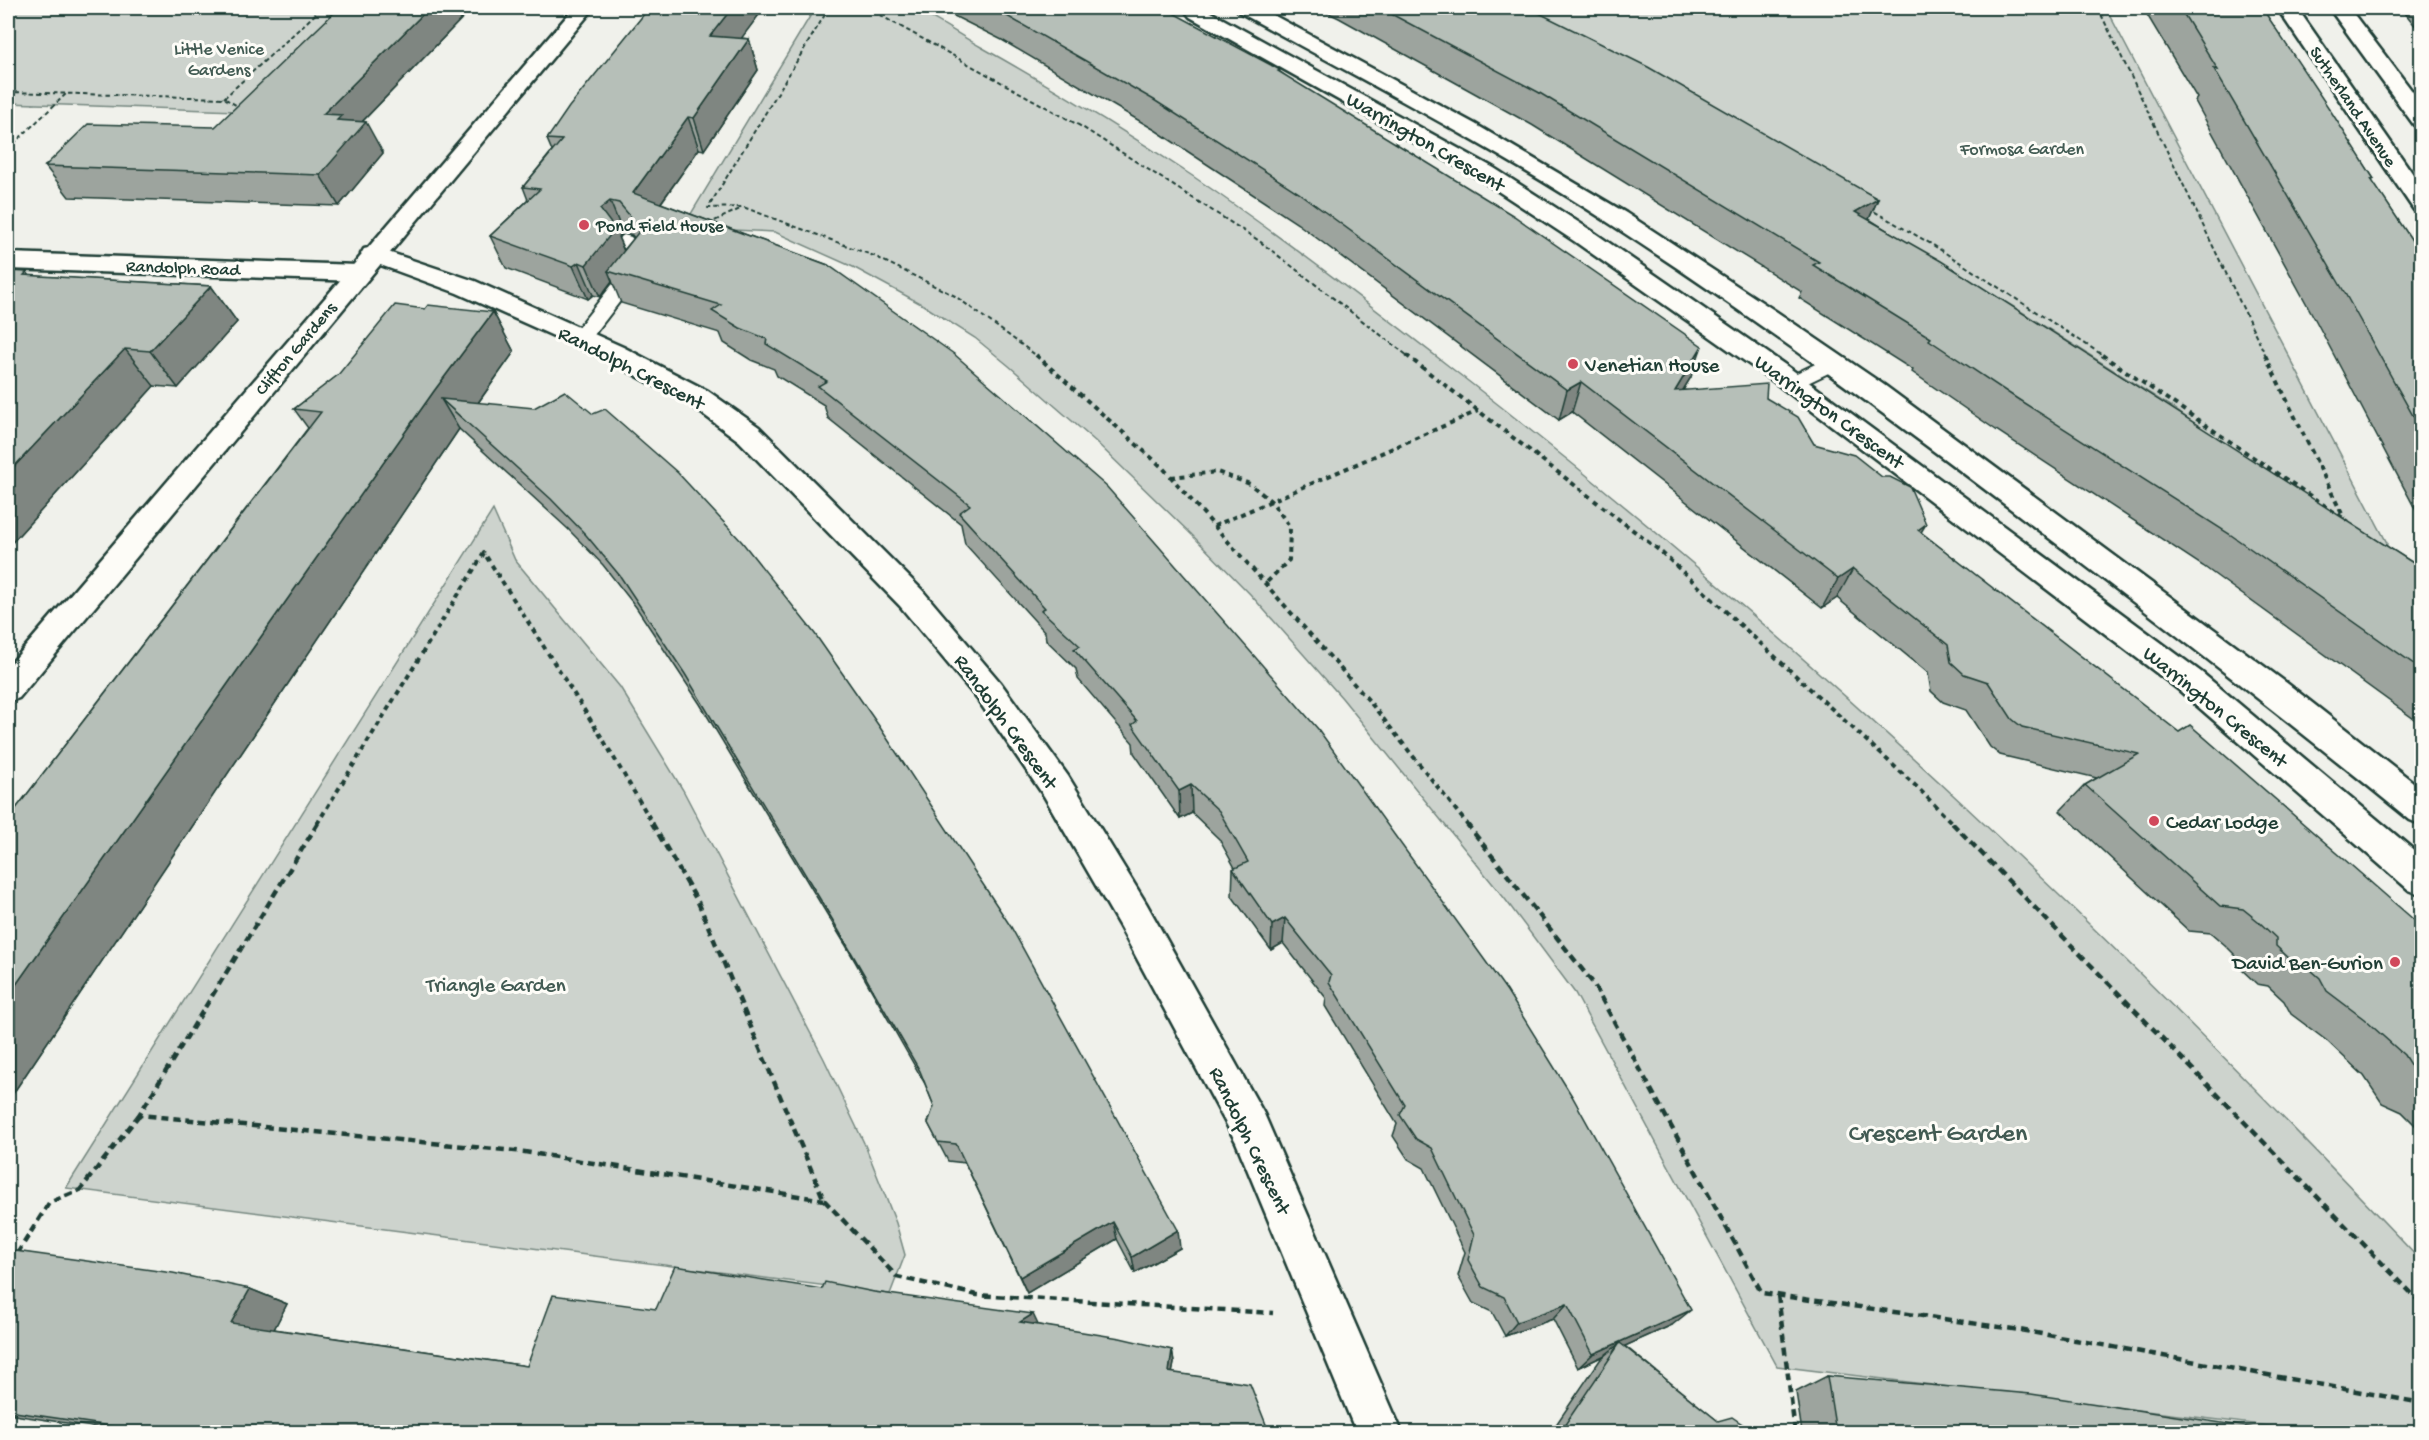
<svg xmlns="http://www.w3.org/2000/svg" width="2429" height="1440" font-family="'Gochi Hand',sans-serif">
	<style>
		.green { fill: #cdd3cd; stroke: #768880; stroke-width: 1.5 }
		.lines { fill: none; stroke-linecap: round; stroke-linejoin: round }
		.service-casing { stroke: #1f3d34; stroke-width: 4 }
		.minor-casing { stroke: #1f3d34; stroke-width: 5 }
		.tertiary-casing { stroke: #1f3d34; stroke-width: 5 }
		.secondary-casing { stroke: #1f3d34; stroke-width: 5 }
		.path-far2 { stroke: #1f3d34; stroke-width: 2; stroke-dasharray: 4.5 3; stroke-linecap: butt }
		.path-far1 { stroke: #1f3d34; stroke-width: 4; stroke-dasharray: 5 4.5; stroke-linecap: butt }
		.path { stroke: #1f3d34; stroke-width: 4.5; stroke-dasharray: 8 5; stroke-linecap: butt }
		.service { fill: #fdfcf7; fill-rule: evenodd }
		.minor { fill: #fdfcf7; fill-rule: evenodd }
		.tertiary { fill: #fdfcf7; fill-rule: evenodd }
		.secondary { fill: #fdfcf7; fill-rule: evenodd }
		.wall { fill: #9da49e; stroke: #1f3d34; stroke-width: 1.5; fill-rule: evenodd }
		.shaded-wall { fill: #7f8681; stroke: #1f3d34; stroke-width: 1.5 }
		.building { fill: #b6bfb8; stroke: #1f3d34; stroke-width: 1.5 }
		.poi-dot { fill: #d1495b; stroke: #fdfcf7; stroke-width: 2 }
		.labels { text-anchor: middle; stroke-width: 6; stroke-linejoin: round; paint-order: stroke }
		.far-park-label { font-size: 18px; fill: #425b53; stroke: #fdfcf7 }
		.far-street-label { font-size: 18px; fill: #1f3d34; stroke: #fdfcf7 }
		.far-poi-label { font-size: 18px; fill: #1f3d34; stroke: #fdfcf7; text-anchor: start }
		.street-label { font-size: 21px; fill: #1f3d34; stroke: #fdfcf7 }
		.poi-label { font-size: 21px; fill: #1f3d34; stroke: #fdfcf7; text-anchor: start }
		.park-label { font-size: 21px; fill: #425b53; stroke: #fdfcf7 }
		.near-park-label { font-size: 26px; fill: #425b53; stroke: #fdfcf7 }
	</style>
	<rect width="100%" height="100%" fill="#f0f1eb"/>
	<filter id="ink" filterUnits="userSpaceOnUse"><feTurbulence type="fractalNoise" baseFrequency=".0167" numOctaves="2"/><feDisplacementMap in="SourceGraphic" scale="12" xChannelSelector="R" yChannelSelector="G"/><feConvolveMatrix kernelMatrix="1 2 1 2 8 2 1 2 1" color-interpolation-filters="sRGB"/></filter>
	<g filter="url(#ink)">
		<g class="green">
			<path d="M8 8H349L237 111 8 103Z"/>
			<path d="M815 8C837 8 889 3 908 8 933 15 958 35 981 47 1054 88 1125 131 1194 177 1291 243 1384 316 1477 388 1816 652 2126 949 2421 1261V1432H2317L1777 1366 1575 993 1505 899 1342 698 1250 594 1191 534 1095 441 1009 366 975 338 923 305 853 267 775 232 733 230 688 238 677 237Z"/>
			<path d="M1481 8H2106L2387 543 2385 558 2173 408 2022 312 1883 228Z"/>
			<path d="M493 510 515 560 620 687 683 790 824 1059 865 1145 896 1223 905 1255 890 1294 66 1188Z"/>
		</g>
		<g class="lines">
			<g class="service-casing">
				<g id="service">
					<path d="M624 235 631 237 651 261 587 344H573L570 339 573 334 631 261 615 241Z"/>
					<path d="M1832 356 1839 358 1842 363 1839 368 1793 390 1786 388 1783 383 1786 378Z"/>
				</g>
			</g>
			<g class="minor-casing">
				<g id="minor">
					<path d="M373 247 475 281 623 347 708 391 759 427 922 590 1000 682 1068 776 1146 903 1264 1114 1402 1432H1356L1236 1142 1120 927 1044 796 978 700 900 606 739 441 688 403 605 359 457 293 364 259 361 254 364 249Z"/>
					<path d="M8 253 358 265 367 268 370 273 367 278 358 281 8 269Z"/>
				</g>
			</g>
			<g class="tertiary-casing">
				<g id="tertiary">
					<path d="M1183 8H1203L1494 168 1592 231 1791 369 2201 672 2422 857V895L2409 890 2179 690 1773 381 1574 241 1478 178 1190 17Z"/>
					<path d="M1236 8H1260L1475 124 1626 213 1777 312 1884 385 2288 684 2422 789V825L2410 820C2291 723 2171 630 2049 538 1906 429 1763 323 1612 225 1493 147 1364 81 1239 12Z"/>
					<path d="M2277 8H2297L2422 187V212L2414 210Z"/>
					<path d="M2329 8H2349L2422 104V127L2414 125Z"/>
				</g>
			</g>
			<g class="secondary-casing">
				<path id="secondary" d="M574 8H594L19 698 8 702V667Z"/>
			</g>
			<g class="path-far2">
				<path d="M829 8 708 208 743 207 874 256 955 296 1037 356"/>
				<path d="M867 8 1082 127 1258 240 1408 356"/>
				<path d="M2098 8 2266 356"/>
				<path d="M8 92 224 98 241 108"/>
				<path d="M224 98 322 8"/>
				<path d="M8 149 66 94"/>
				<path d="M1868 208 1933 245 2104 356"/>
				<path d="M708 224 742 208"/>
			</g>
			<g class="path-far1">
				<path d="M1036 355 1163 468 1370 702 1467 824"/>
				<path d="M1406 355 1660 551 1918 788 1953 824"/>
				<path d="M2102 355 2349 522"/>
				<path d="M2265 355 2344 518"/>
				<path d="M1171 477 1217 472 1250 484 1272 502 1290 527 1289 560 1265 584"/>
				<path d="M1214 526 1478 411"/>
				<path d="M317 824 484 553 604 741 653 824"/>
			</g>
			<g class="path">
				<path d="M318 823 139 1115 525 1152 824 1200"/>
				<path d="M652 823 698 902 824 1200"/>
				<path d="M1466 823 1593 983 1762 1293 2020 1330 2422 1403"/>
				<path d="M1952 823 2422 1304"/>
				<path d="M824 1200 897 1277 977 1295 1273 1313"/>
				<path d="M17 1254 49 1203 80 1190 139 1115"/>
				<path d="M1778 1295 1795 1432"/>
			</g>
			<use href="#service" class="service"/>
			<use href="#minor" class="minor"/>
			<use href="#tertiary" class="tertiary"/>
			<use href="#secondary" class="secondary"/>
		</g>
		<g class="wall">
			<path d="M472 8 362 122 383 153 339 206 69 197 45 166 215 127Z"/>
			<path d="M649 8H764L741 38 749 39 758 70 704 150 699 149 661 203 828 265 1672 1325 1625 1346 1718 1421 1754 1432H1551L1600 1360 1605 1355 1578 1368 1553 1319 1505 1336 1492 1312 1473 1303 1458 1276 1465 1252 1424 1168 1408 1159 1393 1136 1397 1124 1325 1006 1326 998 1283 943 1271 950 1232 896 1233 869 1235 868 1219 839 1192 813 1180 819 1134 753 1133 743 1078 679 1076 669 1046 640 1045 632 965 544 961 524 828 418 824 405 777 376 774 369 751 360 724 343 720 333 621 303 612 281 600 297 593 295 588 299 506 268 490 236 528 200 523 187 552 151 547 139ZM623 233 632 235 634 238 624 250 618 237Z"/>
			<path d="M938 8H1164L1280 72 1691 377 1683 390 1766 398 1814 444 1922 533 2421 926V1134L2415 1125 2402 1112 2382 1103 2364 1076 2327 1041 2291 1014 2284 1001 2268 986 2257 984 2242 970V962L2225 945 2211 933 2189 931 2060 811 2085 785 2097 778 2000 755 1990 747 1966 710 1943 702 1931 691 1928 673 1837 598 1822 608 1572 412 1559 420 1298 224 1155 130 1002 40Z"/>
			<path d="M1318 8H1529L1878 199 1869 219 2421 568V724L2203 566 1996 430 1912 372 1913 370 1799 298 1802 292 1532 125 1339 18Z"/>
			<path d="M2143 8H2262L2374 179 2372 181 2421 254V520L2316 321 2195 101 2197 98Z"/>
			<path d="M2401 8H2421V33Z"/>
			<path d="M8 271 27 272 30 276 211 286 237 322 178 388 154 386 8 547Z"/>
			<path d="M425 309 493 312 514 352 478 403 1180 1248 1135 1273 1117 1239 1027 1293 965 1163 948 1161 928 1123 934 1106 925 1084 845 944 700 704 636 607 603 565 568 529 459 429 8 1101V819L308 428 294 409Z"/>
			<path d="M8 1250 250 1289 287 1304 274 1329 527 1366 656 1309 1038 1325 1172 1350 1174 1363 1172 1373 1269 1432H125L8 1414Z"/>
			<path d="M1827 1376 2281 1432H1802L1796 1392Z"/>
		</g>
		<g class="shaded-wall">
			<path d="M429 8H472L352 132 366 122 383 153 339 206 320 175 323 114Z"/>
			<path d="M732 8H764L720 67 710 36Z"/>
			<path d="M749 39 758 70 704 150 694 118Z"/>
			<path d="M688 117 699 149 645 225 633 193Z"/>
			<path d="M1878 199 1863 232 1855 212Z"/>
			<path d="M610 201 623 233 618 237 628 261 608 271 612 281 600 297 586 265 600 209Z"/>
			<path d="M579 262 593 295 588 299 573 266Z"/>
			<path d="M211 286 237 322 178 388 150 351Z"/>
			<path d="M493 312 514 352 465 421 441 399 459 429 8 1101V996L434 391Z"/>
			<path d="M1702 346 1691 377 1664 421 1675 391Z"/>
			<path d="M125 349 154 386 8 547V473Z"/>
			<path d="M1581 382 1572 412 1559 420 1567 390Z"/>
			<path d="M1926 524 1908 554 1918 530Z"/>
			<path d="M1853 569 1837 598 1822 608 1838 579Z"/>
			<path d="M1191 785 1192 813 1180 819 1179 791Z"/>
			<path d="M1285 918 1283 943 1271 950 1272 925Z"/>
			<path d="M1113 1222 1117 1239 1027 1293 1020 1277Z"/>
			<path d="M1178 1230 1180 1248 1135 1273 1132 1257Z"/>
			<path d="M250 1289 287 1304 270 1337 231 1323Z"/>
			<path d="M1567 1304 1553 1319 1505 1336 1517 1322Z"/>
			<path d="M1691 1310 1672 1325 1614 1351 1620 1343 1605 1355 1578 1368 1593 1354Z"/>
			<path d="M1033 1314 1040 1329 1020 1322Z"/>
			<path d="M1172 1350 1174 1363 1170 1385 1169 1372Z"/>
		</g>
		<g class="building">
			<path d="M339 8H429L323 114 342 115 337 120 366 122 320 175 45 166 88 124 215 127Z"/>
			<path d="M649 8H732L710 36 749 39 694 118 688 117 633 193 828 265 954 354 1107 487 1318 729 1507 991 1572 1096 1691 1310 1593 1354 1567 1304 1517 1322 1504 1297 1483 1287 1468 1260 1474 1235 1432 1148 1416 1139 1400 1115 1405 1105 1329 982 1331 975 1285 918 1272 925 1233 869 1248 862 1219 811 1191 785 1179 791 1132 725 1137 721 1074 649 1080 646 1041 610 1045 608 959 513 970 505 818 386 827 381 766 344 767 339 740 328 712 311 721 305 608 271 641 229 619 203 610 201 600 209 615 229 586 265 579 262 573 266 490 236 540 189 523 187 562 140 547 139 569 107Z"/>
			<path d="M993 8H1164L1280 70 1278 71 1514 216 1702 346 1675 391 1767 384 1766 398 1798 417 1814 444 1854 455 1882 477H1890L1910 487 1926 524 1918 530 2179 732 2190 725 2421 926V1082L2404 1055 2364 1019 2327 991 2320 978 2303 963 2291 960 2276 946V938L2258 921 2243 909 2220 906 2085 785 2139 754 2022 727 2012 719 1988 682 1964 674 1951 662 1948 645 1853 569 1838 579 1581 382 1567 390 1299 193 1154 100Z"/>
			<path d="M1380 8H1529L1648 67 1878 199 1855 212 1941 261 2421 568V669L2231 535 2016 398 1929 340 1931 338 1813 265 1819 262 1538 92Z"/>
			<path d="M2180 8H2262L2332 113 2374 179H2371L2421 254V430L2342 288 2214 69 2218 70Z"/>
			<path d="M8 271 27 272 24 275 211 286 150 351 125 349 8 473Z"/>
			<path d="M395 305 425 309 428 305 493 312 434 391 8 996V819L321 412 294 409 338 375Z"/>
			<path d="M565 391 593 414 605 409 678 473 742 542 815 634 879 726 1011 927 1178 1230 1132 1257 1113 1222 1020 1277 956 1144 938 1142 928 1123 934 1106 920 1071 832 919 685 674 620 576 586 535 551 499 441 399 534 408Z"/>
			<path d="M8 1250 173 1273 250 1289 231 1323 527 1366 553 1295 656 1309 675 1266 822 1289 825 1282 874 1292 1033 1314 1020 1322 1120 1338 1172 1350 1169 1372 1250 1384 1269 1432H151L8 1411Z"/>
			<path d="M1620 1343 1718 1421 1732 1417 1754 1432H1560Z"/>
			<path d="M1827 1376 2031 1394 2281 1432H1836Z"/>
		</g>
	</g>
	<g class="poi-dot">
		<circle cx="584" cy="225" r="6"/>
		<circle cx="1573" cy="364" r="6"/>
		<circle cx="2154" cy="821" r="6"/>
		<circle cx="2395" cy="962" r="6"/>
	</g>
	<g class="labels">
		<g class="far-park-label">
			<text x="219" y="54">Little Venice<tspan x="219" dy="21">Gardens</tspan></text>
			<text x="2022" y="154">Formosa Garden</text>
		</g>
		<g class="far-street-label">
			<text transform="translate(2354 106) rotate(56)" y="6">Sutherland Avenue</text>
			<text transform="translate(183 267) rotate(2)" y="6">Randolph Road</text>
			<text transform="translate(295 348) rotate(-50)" y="6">Clifton Gardens</text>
		</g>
		<g class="far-poi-label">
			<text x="596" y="231">Pond Field House</text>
		</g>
		<g class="street-label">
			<text transform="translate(1426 141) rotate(30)" y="7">Warrington Crescent</text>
			<text transform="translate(632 367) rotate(27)" y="7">Randolph Crescent</text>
			<text transform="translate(1830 411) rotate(36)" y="7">Warrington Crescent</text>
			<text transform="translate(2216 706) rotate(39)" y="7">Warrington Crescent</text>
			<text transform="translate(1007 721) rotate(54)" y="7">Randolph Crescent</text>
			<text transform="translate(1251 1140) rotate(64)" y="7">Randolph Crescent</text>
		</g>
		<g class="poi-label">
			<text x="1585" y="371">Venetian House</text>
			<text x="2166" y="828">Cedar Lodge</text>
			<text x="2383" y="969" text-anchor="end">David Ben-Gurion</text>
		</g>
		<g class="park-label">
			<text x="496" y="991">Triangle Garden</text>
		</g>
		<g class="near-park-label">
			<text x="1938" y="1140">Crescent Garden</text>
		</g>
	</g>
	<rect width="2429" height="1440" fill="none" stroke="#fdfcf7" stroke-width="30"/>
	<rect x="15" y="15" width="2399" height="1410" fill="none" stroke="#1f3d34" stroke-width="2" filter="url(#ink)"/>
</svg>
